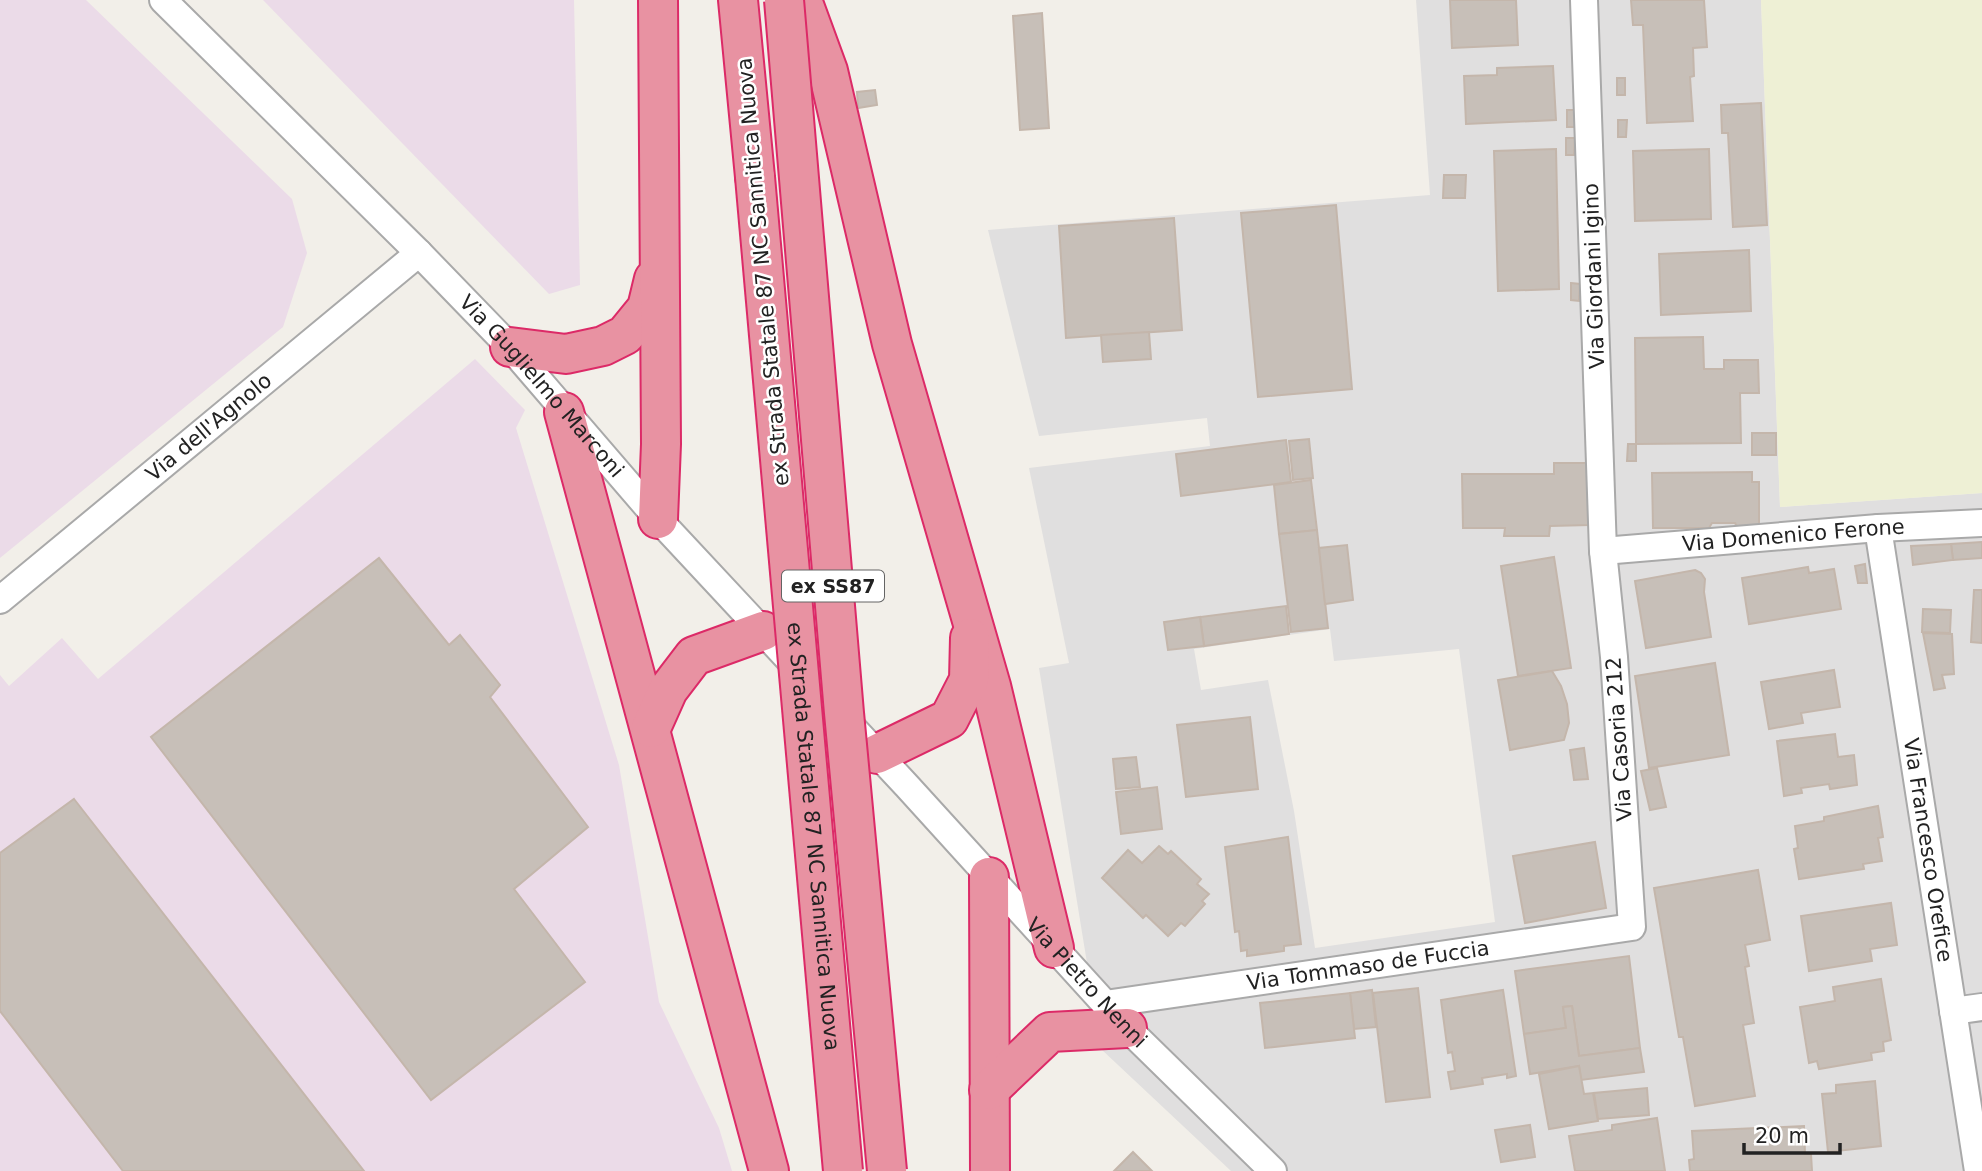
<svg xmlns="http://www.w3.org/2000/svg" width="1982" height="1171" font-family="'DejaVu Sans',sans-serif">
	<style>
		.residential { fill: #e0dfdf; fill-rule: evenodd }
		.industrial { fill: #ebdbe8 }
		.farmland { fill: #eef0d5 }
		.building { fill: #c7bfb8; stroke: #c4b6ab; stroke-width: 2 }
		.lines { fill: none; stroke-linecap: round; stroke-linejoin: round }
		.street-casing { stroke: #a9a9a9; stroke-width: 30 }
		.highway-casing { stroke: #dc2a67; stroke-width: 42 }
		.street { stroke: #fff; stroke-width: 26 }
		.highway { stroke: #e892a2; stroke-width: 38 }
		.highway-bridge-casing { stroke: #dc2a67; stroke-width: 42; stroke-linecap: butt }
		.highway-bridge { stroke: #e892a2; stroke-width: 38 }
		.labels { text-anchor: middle; stroke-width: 5; stroke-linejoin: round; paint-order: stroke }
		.shield { fill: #fff; stroke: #646464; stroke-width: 2 }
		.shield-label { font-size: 19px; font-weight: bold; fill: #222 }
		.street-label { font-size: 21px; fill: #222; stroke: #fff }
	</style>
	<rect width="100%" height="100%" fill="#f2efe9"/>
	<path class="residential" d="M1416 0H1761L1780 507 1982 493V1171H1231L1101 1049 1039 668 1069 663 1029 468 1210 446 1207 418 1039 436 988 230 1430 195ZM1330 629 1334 661 1459 649 1495 922 1315 948 1294 811 1268 680 1201 690 1194 649Z"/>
	<g class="industrial">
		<path d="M0 0H86L292 199 307 253 283 327 0 558Z"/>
		<path d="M263 0H574L580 285 549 294Z"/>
		<path d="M475 359 525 410 516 428 619 765 659 1002 719 1128 732 1171H0V675L9 686 62 638 98 679Z"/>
	</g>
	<path class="farmland" d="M1761 0H1982V493L1780 507Z"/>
	<g class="building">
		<path d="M1450 0H1516L1518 45 1452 48Z"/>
		<path d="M1631 0H1704L1707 47 1693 48 1694 76 1690 77 1693 121 1647 123 1643 25H1633Z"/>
		<path d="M1042 13 1049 128 1020 130 1013 16Z"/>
		<path d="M1553 66 1556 120 1466 124 1464 76 1497 75V68Z"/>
		<rect x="1617" y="78" width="8" height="17"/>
		<path d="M875 90 877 105 858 108 857 92Z"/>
		<path d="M1761 103 1767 225 1733 227 1728 133H1722L1721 105Z"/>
		<rect x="1567" y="110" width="8" height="17"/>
		<path d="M1618 120H1627L1626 137H1618Z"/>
		<path d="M1566 138H1575L1574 155H1566Z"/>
		<path d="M1556 149 1559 289 1498 291 1494 151Z"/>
		<path d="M1709 149 1711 219 1635 221 1633 151Z"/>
		<path d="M1444 175H1466L1465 198H1443Z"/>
		<path d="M1336 205 1352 389 1258 397 1241 213Z"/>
		<path d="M1174 218 1182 330 1066 338 1059 226Z"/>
		<path d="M1749 250 1751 311 1661 315 1659 254Z"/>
		<path d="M1571 283 1580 284 1579 301 1571 300Z"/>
		<path d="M1149 332 1151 359 1103 362 1101 335Z"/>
		<path d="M1703 337 1704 369H1724V360H1758L1759 393H1740L1741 443 1636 444 1635 338Z"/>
		<rect x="1752" y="433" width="24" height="22"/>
		<path d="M1309 439 1313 478 1293 480 1289 441Z"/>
		<path d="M1286 440 1291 482 1181 496 1176 454Z"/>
		<path d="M1628 444H1636V461H1627Z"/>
		<path d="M1554 463H1589V525L1550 526 1549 536H1504L1505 528H1463L1462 474H1554Z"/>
		<path d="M1752 472V482H1759V527H1737L1735 523H1712L1709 528H1653L1652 473Z"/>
		<path d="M1311 480 1317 530 1279 534 1274 485Z"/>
		<path d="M1317 530 1328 628 1291 632 1279 534Z"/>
		<path d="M1982 542V558L1953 560 1951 544Z"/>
		<path d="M1951 544 1953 560 1913 565 1911 546Z"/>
		<path d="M1347 545 1353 600 1325 604 1319 548Z"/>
		<path d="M1554 557 1571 668 1518 676 1501 566Z"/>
		<path d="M379 558 449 645 460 635 500 685 490 697 588 827 514 889 585 982 431 1100 151 737Z"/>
		<path d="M1865 564 1867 583H1858L1855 566Z"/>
		<path d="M1808 567 1809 573 1834 569 1841 609 1749 624 1742 578Z"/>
		<path d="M1695 570 1701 573 1705 579 1704 592 1711 637 1646 648 1635 581Z"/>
		<path d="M1974 590H1982V643L1971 642Z"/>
		<path d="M1286 606 1289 634 1204 646 1200 617Z"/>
		<path d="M1923 609 1951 610 1950 633 1922 632Z"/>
		<path d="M1200 617 1204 646 1168 650 1164 622Z"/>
		<path d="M1923 633 1952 634 1954 674 1942 675 1945 688 1934 690Z"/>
		<path d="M1715 663 1729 755 1649 768 1635 676Z"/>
		<path d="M1834 670 1840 707 1801 713 1803 723 1769 729 1761 682Z"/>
		<path d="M1552 671 1561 686 1567 704 1569 723 1564 740 1510 750 1498 680Z"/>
		<path d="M1250 717 1258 789 1186 797 1177 725Z"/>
		<path d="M1835 734 1838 757 1854 755 1857 785 1830 789 1829 784 1801 788 1802 793 1784 796 1777 741Z"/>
		<path d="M1584 748 1588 779 1574 780 1570 750Z"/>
		<path d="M1136 757 1140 787 1116 789 1113 759Z"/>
		<path d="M1657 768 1666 807 1650 810 1641 771Z"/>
		<path d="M1157 787 1162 829 1121 834 1116 792Z"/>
		<path d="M74 799 364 1171H123L0 1011V853Z"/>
		<path d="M1878 806 1883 837 1878 838 1882 861 1863 864 1864 869 1799 879 1794 849 1798 848 1795 826 1824 821V817Z"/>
		<path d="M1288 837 1301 944 1284 946V951L1247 956V950L1241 951 1239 931 1235 932 1225 847Z"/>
		<path d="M1595 842 1606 908 1525 923 1513 856Z"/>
		<path d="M1159 846 1168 854 1171 851 1201 879 1197 884 1209 894 1202 901 1205 904 1185 926 1181 923 1168 936 1146 915 1143 918 1102 878 1128 850 1142 863Z"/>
		<path d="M1758 870 1770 940 1745 945 1749 966 1745 967 1754 1023 1743 1025 1755 1096 1695 1106 1683 1037H1679L1654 888Z"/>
		<path d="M1891 903 1897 945 1870 949 1872 961 1809 971 1801 916Z"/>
		<path d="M1629 956 1640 1048 1579 1056 1572 1006 1563 1007 1566 1028 1524 1034 1515 971Z"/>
		<path d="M1881 979 1891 1040 1883 1042 1884 1051 1871 1053 1872 1060 1819 1069 1817 1061 1809 1063 1800 1007 1835 1001 1833 987Z"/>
		<path d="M1418 988 1430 1097 1386 1102 1373 993Z"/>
		<path d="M1372 990 1376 1027 1354 1029 1350 993Z"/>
		<path d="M1503 990 1516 1076 1507 1078V1074L1482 1078 1483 1084 1451 1089 1448 1072 1455 1071 1452 1052 1448 1053 1441 1000Z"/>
		<path d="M1350 993 1355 1038 1265 1048 1260 1003Z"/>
		<path d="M1572 1006 1579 1056 1640 1048 1644 1072 1581 1080 1579 1066 1530 1074 1524 1034 1566 1028 1563 1007Z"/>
		<path d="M1579 1066 1584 1094 1593 1093 1598 1121 1549 1129 1539 1074Z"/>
		<path d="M1875 1081 1881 1146 1828 1152 1822 1094 1836 1093V1085Z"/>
		<path d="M1647 1088 1649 1115 1598 1119 1594 1093Z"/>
		<path d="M1657 1118 1665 1171H1575L1569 1136 1612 1130V1125Z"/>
		<path d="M1530 1125 1535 1157 1501 1162 1495 1130Z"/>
		<path d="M1804 1126 1805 1154H1811L1812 1171H1690L1689 1160 1694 1159 1692 1131Z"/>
		<path d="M1133 1152 1152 1171H1114Z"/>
	</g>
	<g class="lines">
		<g class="street-casing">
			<g id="street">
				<path id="s1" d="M163 0 419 253 510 347 658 519 907 786 1127 1028 1273 1171"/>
				<path id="s2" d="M1878 528 1978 1171"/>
				<path id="s3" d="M1603 551 1878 528 1982 523"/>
				<path id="s4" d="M0 600 419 253"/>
				<path id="s5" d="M1105 1004 1632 927 1614 657 1603 551 1584 0"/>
				<path d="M1953 1011 1982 1007"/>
			</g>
		</g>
		<g class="highway-casing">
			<g id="highway">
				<path d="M738 0 755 177"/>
				<path d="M802 0 828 71 892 344 991 686 1054 948"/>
				<path d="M510 347 566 354 603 346 625 335 647 308 654 279"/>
				<path d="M564 412 769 1171"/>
				<path d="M658 519 661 444 658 0"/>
				<path d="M651 728 668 690 694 656 763 631"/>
				<path d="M877 754 949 719 969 680 970 638"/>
				<path d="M989 877 990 1171"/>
				<path d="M989 1090 1050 1032 1127 1028"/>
			</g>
		</g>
		<use href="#street" class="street"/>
		<use href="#highway" class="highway"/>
		<g class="highway-bridge-casing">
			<g id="highway-bridge">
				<path d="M784 0 844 713 887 1171"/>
				<path id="s6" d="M755 177 843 1171"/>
			</g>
		</g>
		<use href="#highway-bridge" class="highway-bridge"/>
	</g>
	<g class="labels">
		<rect class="shield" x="782" y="570.5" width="102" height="31" rx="5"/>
		<g class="shield-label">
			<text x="833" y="593">ex SS87</text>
		</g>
		<g class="street-label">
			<text transform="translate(763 272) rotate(-95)" y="7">ex Strada Statale 87 NC Sannitica Nuova</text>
			<text transform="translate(1594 276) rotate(-92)" y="7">Via Giordani Igino</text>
			<text dy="7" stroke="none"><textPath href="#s1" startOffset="541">Via Guglielmo Marconi</textPath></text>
			<text dy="7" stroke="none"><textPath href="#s4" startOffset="271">Via dell'Agnolo</textPath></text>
			<text dy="7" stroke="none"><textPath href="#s3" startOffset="191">Via Domenico Ferone</textPath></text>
			<text transform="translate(1619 739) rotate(-94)" y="7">Via Casoria 212</text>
			<text dy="7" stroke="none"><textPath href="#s6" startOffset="662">ex Strada Statale 87 NC Sannitica Nuova</textPath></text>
			<text dy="7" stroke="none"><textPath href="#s2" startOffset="326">Via Francesco Orefice</textPath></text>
			<text dy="7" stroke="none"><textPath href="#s5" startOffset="266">Via Tommaso de Fuccia</textPath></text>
			<text dy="7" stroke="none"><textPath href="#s1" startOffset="1349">Via Pietro Nenni</textPath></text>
		</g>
	</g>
	<path d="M1744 1143v10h96v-10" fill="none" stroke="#222222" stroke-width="3.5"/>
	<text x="1755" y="1143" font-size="21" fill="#222222" stroke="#ffffff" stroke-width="5" paint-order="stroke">20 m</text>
</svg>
